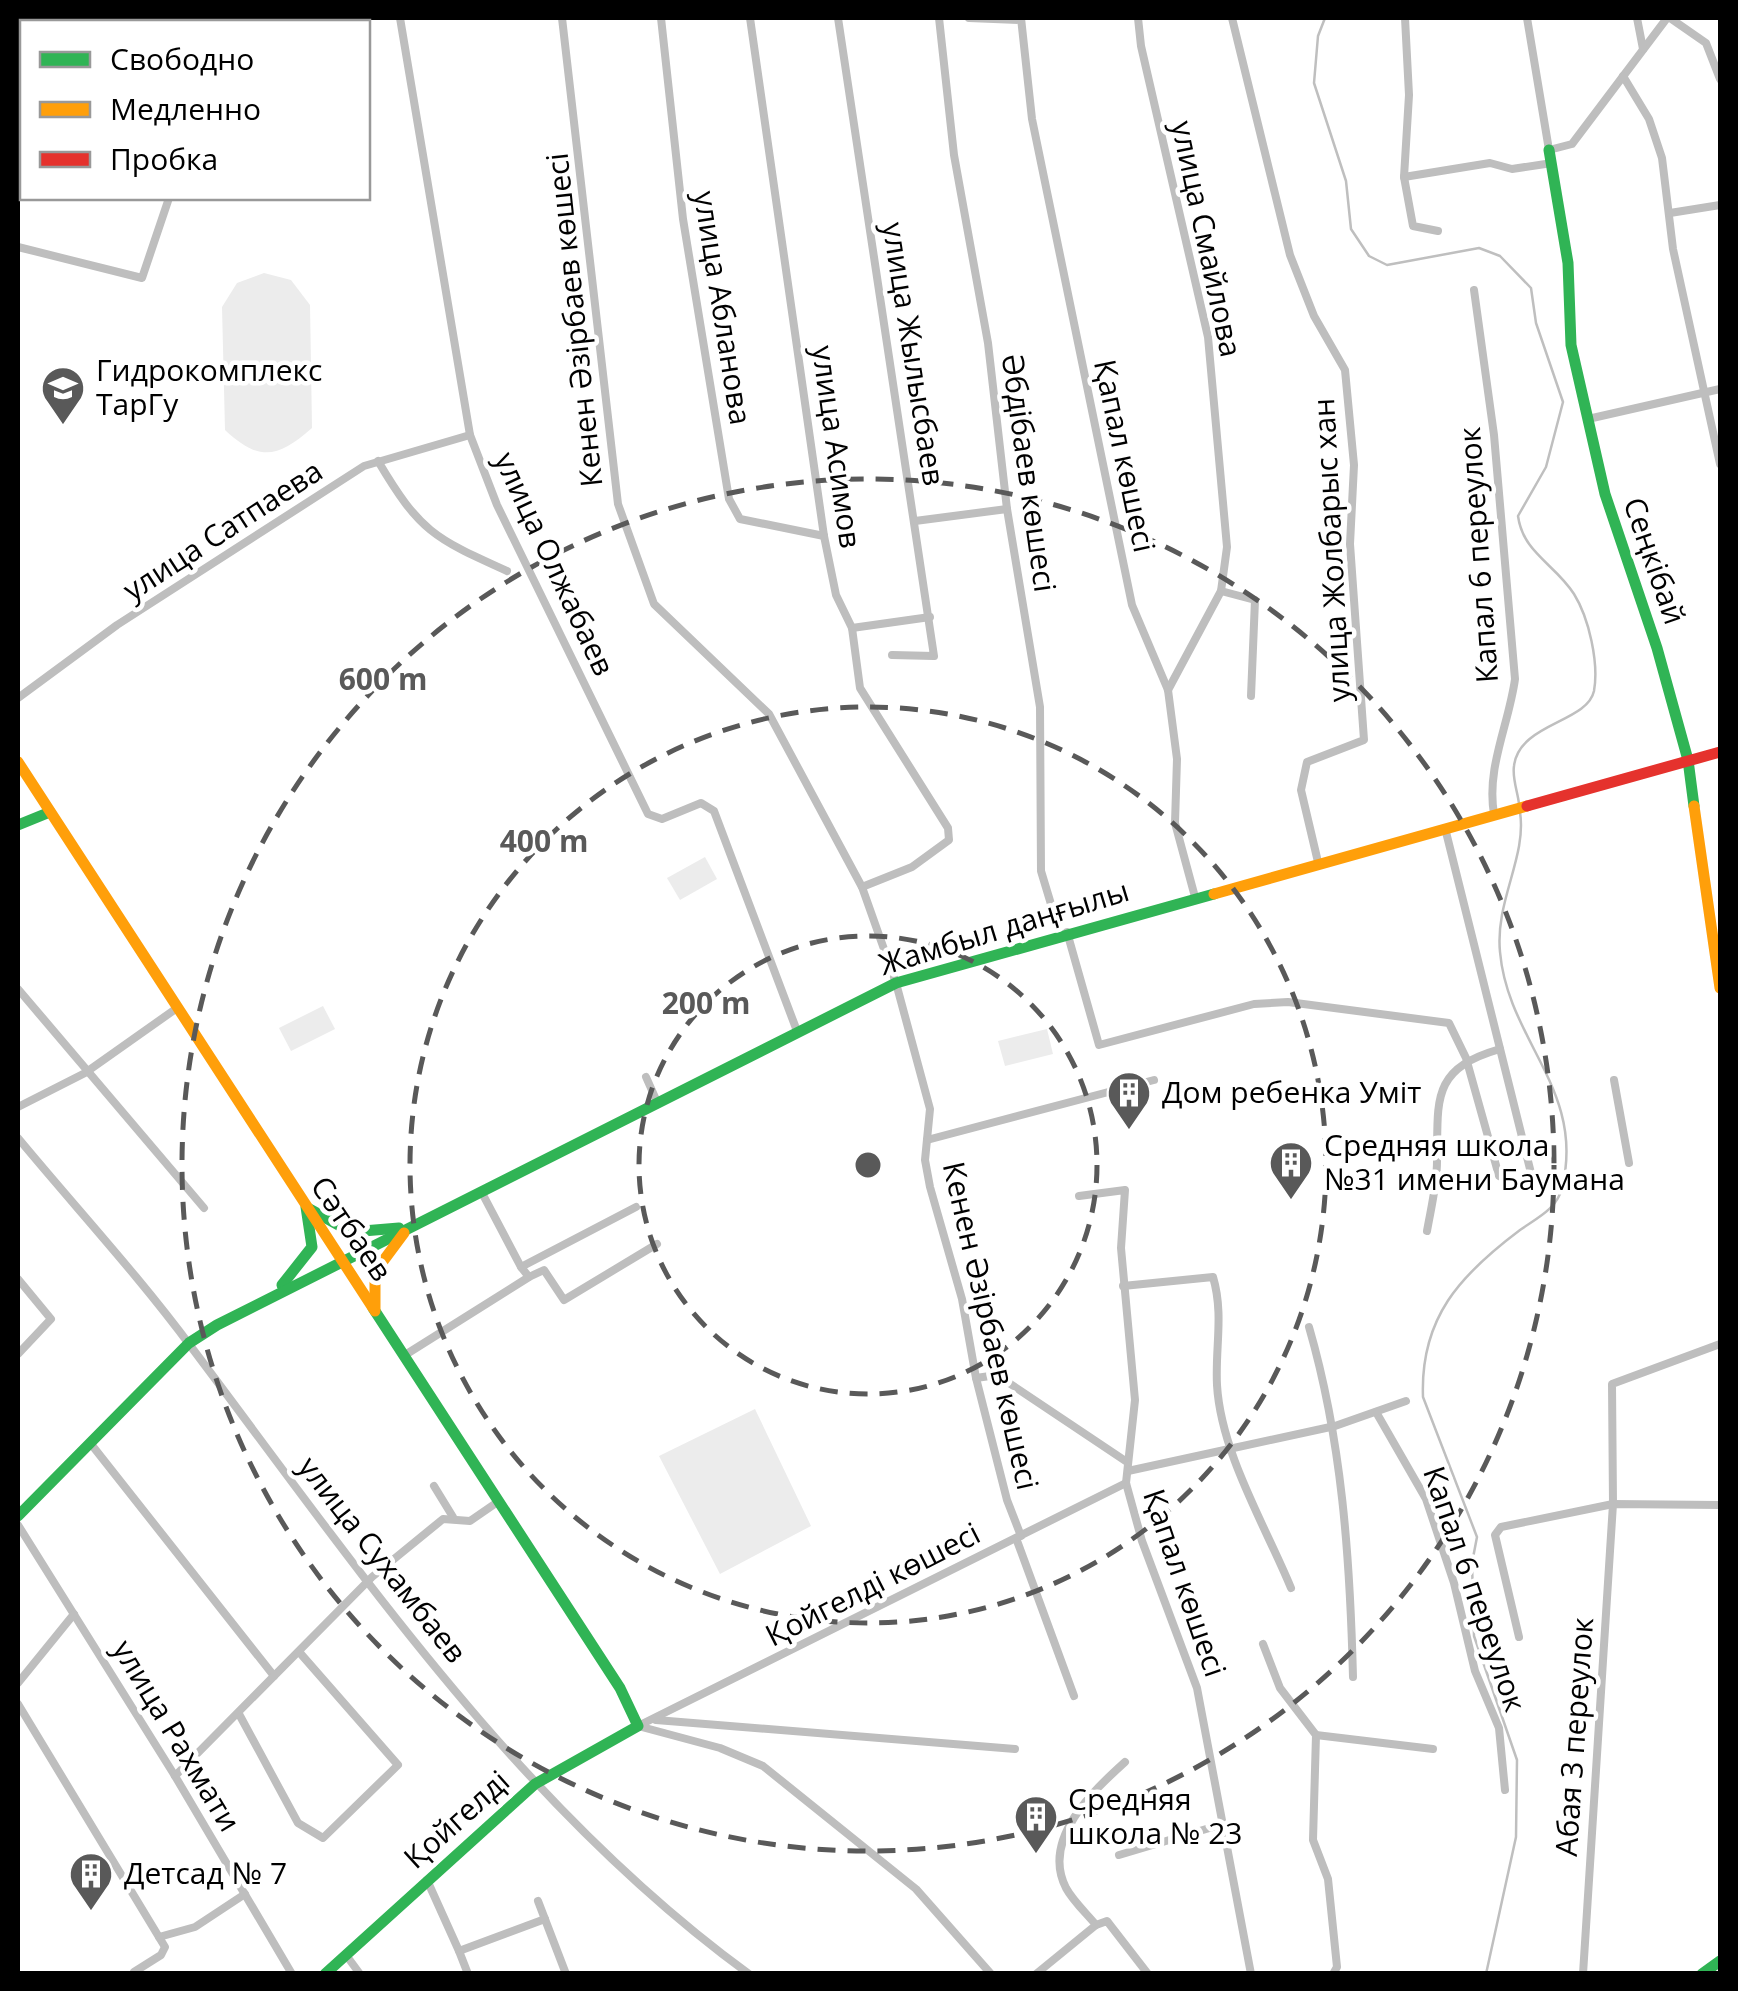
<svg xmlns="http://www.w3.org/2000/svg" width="1738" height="1991" font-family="'Open Sans',sans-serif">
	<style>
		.green { fill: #ececec }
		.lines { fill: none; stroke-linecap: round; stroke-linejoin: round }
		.stream { stroke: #bfbfbf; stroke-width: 2.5 }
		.street { stroke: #bebebe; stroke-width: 8 }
		.fast { stroke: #30b455; stroke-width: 11 }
		.slow { stroke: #ff9f0a; stroke-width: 11 }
		.jam { stroke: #e5322d; stroke-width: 11 }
		.ring { fill: none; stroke: #595959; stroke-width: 5; stroke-dasharray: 18 12 }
		.labels { text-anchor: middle; stroke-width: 9; stroke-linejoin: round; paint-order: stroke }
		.street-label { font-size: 30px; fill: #000; stroke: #fff }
		.poi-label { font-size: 30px; fill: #000; stroke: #fff; text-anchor: start }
		.centre { fill: #595959; stroke: #fff; stroke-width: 5 }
		.ring-label { font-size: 30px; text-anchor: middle; font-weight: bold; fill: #595959; stroke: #fff; stroke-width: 9; stroke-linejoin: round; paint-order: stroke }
	</style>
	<rect width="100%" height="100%" fill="#fff"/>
	<g class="green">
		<path d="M264 273 291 280 310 305 312 428C278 458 259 462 225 430L222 307 237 283Z"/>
		<path d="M705 857 717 879 680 900 667 878Z"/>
		<path d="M323 1006 335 1029 291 1051 279 1028Z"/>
		<path d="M1047 1029 1053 1054 1005 1066 998 1041Z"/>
		<path d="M755 1409 811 1526 720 1574 659 1456Z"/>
	</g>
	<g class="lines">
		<g class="stream">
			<path d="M1325 18 1318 36 1314 83 1346 181 1351 229 1369 256 1387 265 1479 248 1500 256 1531 288 1536 323 1563 402 1546 467 1518 516C1523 553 1555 564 1574 594 1589 618 1599 663 1594 691 1587 723 1519 723 1514 766 1512 778 1518 793 1519 804"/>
			<path d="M1486 1974 1516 1837 1517 1760 1474 1636 1472 1563 1477 1537 1423 1397C1420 1318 1460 1275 1520 1230 1537 1218 1557 1209 1562 1188 1586 1090 1508 1042 1500 952 1495 901 1527 857 1520 812"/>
		</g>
		<g class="street">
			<path d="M400 18 470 435 497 505 648 814 662 819 701 803 714 811 797 1031"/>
			<path d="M562 18 618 504 654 604 769 714 862 887 896 983 930 1109 925 1160 930 1187 962 1299 976 1378 1007 1500 1021 1536"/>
			<path d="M661 18 683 219 729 499 740 519 824 536"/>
			<path d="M750 18 824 536 836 595 852 628 860 688 948 828 949 840 912 867 862 887"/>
			<path d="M838 18 934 656 892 655"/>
			<path d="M939 18 954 155 988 343 1007 509 1040 707 1041 871 1060 934"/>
			<path d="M969 18 1021 20"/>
			<path d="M1021 18 1032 119 1132 605 1168 690 1177 759 1175 823 1195 897"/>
			<path d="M1138 18 1141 46 1208 337 1227 547 1221 591 1168 690"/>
			<path d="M1232 18 1290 255 1314 316 1345 370 1354 465 1350 544 1364 740 1307 762 1301 790 1318 862"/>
			<path d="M1405 18 1409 95 1404 177 1413 226 1438 231"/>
			<path d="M1527 18 1549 150 1572 144 1667 18"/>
			<path d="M1637 18 1643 49"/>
			<path d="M1670 18 1706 43 1720 79"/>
			<path d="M226 22 228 18"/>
			<path d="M1623 76 1649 119 1662 158 1673 249 1720 464"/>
			<path d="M1404 177 1490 163 1512 169 1552 163"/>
			<path d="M1670 213 1720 205"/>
			<path d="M18 247 142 278 169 198"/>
			<path d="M1474 290 1494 435 1515 679C1509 724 1486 768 1494 814"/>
			<path d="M1588 419 1720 389"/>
			<path d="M378 461C420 532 434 538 507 571"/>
			<path d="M915 521 1007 509"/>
			<path d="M1221 591 1255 600 1251 696"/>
			<path d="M852 628 930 617"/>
			<path d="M18 698 117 625 364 466 470 435"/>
			<path d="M1067 932 1099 1045 1254 1004 1288 1002 1449 1023 1466 1058 1499 1176 1515 1184 1528 1181 1531 1173 1445 828"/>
			<path d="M18 989 204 1208"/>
			<path d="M646 1077 658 1104"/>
			<path d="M1614 1080 1629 1163"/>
			<path d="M18 1107 85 1073 177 1008"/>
			<path d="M18 1138C76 1208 138 1275 192 1348 359 1570 521 1808 749 1974"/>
			<path d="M927 1140 1154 1080"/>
			<path d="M481 1191 521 1267 529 1277 544 1270 564 1300 657 1244"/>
			<path d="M1079 1196 1125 1190 1121 1248 1135 1400 1126 1483 1142 1541 1197 1688 1251 1974"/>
			<path d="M1427 1231C1431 1208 1437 1185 1437 1161 1438 1099 1431 1069 1500 1049"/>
			<path d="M521 1267 636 1207"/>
			<path d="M18 1279 51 1319 18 1354"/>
			<path d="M1123 1286 1213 1277C1224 1314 1215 1348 1217 1385 1221 1453 1265 1525 1291 1588"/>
			<path d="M1309 1327C1342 1441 1350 1558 1353 1677"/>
			<path d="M405 1355 529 1277"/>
			<path d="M976 1378 997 1375 1127 1462"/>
			<path d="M1376 1412 1426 1499 1454 1583 1475 1671 1499 1728 1505 1790"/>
			<path d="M91 1444 274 1676"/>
			<path d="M1128 1471 1335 1426 1406 1401"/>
			<path d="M434 1486 453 1517"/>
			<path d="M18 1525 175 1776 292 1974"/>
			<path d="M1016 1538 1074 1696"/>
			<path d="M1519 1637 1495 1535 1501 1527 1613 1504 1720 1505"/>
			<path d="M1263 1644 1280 1688 1316 1735 1313 1840 1328 1879 1337 1967 1333 1974"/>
			<path d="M18 1683 74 1614"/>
			<path d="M18 1704 165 1947 161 1955 134 1972"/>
			<path d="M239 1714 298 1823 323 1838 398 1765 300 1653"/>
			<path d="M656 1720 1015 1749"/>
			<path d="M638 1726 1126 1483"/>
			<path d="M638 1726 720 1748 763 1766 916 1889 991 1974"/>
			<path d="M1316 1735 1433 1749"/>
			<path d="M175 1776 372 1577 443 1519 470 1521 499 1501"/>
			<path d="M1119 1855 1223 1824"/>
			<path d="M427 1880 459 1951 545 1919"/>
			<path d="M538 1901 566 1974"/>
			<path d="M1096 1925 1107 1921 1148 1974"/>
			<path d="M159 1937 195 1927 245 1894"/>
			<path d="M459 1951 468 1974"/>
			<path d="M346 1955 360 1974"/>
			<path d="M1036 1974 1096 1925C1087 1914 1073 1901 1066 1888 1041 1839 1093 1791 1125 1762"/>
			<path d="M1583 1974 1613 1504 1612 1384 1720 1344"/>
		</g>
		<g class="fast">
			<path d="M1549 150 1568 263 1571 345 1605 494 1657 648 1688 760 1694 806"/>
			<path d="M18 825 50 812"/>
			<path d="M282 1285 312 1247 306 1207 351 1232 399 1228"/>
			<path d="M18 1516 189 1343 217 1325 896 983 1214 894"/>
			<path d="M325 1974 535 1784 638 1726 620 1688 373 1308"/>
			<path d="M1702 1974 1720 1961"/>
		</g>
		<g class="slow">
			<path d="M18 762 373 1308"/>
			<path d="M1694 806 1720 988"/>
			<path d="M1214 894 1527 806"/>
			<path d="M375 1311V1272L404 1233"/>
		</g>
		<path class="jam" d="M1527 806 1720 752"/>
	</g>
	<g class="ring">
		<circle cx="868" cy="1165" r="229"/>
		<circle cx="868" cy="1165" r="458"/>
		<circle cx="868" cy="1165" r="686"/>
	</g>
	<defs>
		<g id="university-pin" transform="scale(2.25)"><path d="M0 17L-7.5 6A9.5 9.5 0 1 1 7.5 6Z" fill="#595959" stroke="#fff"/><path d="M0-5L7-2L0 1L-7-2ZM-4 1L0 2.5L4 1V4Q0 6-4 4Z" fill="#fff"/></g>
		<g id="building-pin" transform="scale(2.25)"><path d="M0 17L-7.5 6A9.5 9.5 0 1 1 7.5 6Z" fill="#595959" stroke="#fff"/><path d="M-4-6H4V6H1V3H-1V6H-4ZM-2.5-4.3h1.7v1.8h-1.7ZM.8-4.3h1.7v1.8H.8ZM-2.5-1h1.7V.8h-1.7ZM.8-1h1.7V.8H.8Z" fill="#fff"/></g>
	</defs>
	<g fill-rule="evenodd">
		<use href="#university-pin" x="63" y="388"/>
		<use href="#building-pin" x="1129" y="1093"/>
		<use href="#building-pin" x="1291" y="1163"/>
		<use href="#building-pin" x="1036" y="1817"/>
		<use href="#building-pin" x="91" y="1874"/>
	</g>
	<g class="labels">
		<g class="street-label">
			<text transform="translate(1206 239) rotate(78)" y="10">улица Смайлова</text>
			<text transform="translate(722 308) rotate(81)" y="10">улица Абланова</text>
			<text transform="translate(575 320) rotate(-96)" y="10">Кенен Әзірбаев көшесі</text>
			<text transform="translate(913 354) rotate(81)" y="10">улица Жылысбаев</text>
			<text transform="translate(836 447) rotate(82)" y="10">улица Асимов</text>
			<text transform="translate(1124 456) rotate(78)" y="10">Қапал көшесі</text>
			<text transform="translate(1028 473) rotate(82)" y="10">Әбдібаев көшесі</text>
			<text transform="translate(223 531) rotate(-33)" y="10">улица Сатпаева</text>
			<text transform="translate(1332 550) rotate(-93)" y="10">улица Жолбарыс хан</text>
			<text transform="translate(1479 555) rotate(-94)" y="10">Капал 6 переулок</text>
			<text transform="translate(1654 561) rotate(71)" y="10">Сеңкібай</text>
			<text transform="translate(554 564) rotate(65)" y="10">улица Олжабаев</text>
			<text transform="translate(1004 928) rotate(-17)" y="10">Жамбыл даңғылы</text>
			<text transform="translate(351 1229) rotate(56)" y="10">Сәтбаев</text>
			<text transform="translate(990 1326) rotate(77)" y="10">Кенен Әзірбаев көшесі</text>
			<text transform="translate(382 1560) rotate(52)" y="10">улица Сухамбаев</text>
			<text transform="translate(1184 1583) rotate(71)" y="10">Қапал көшесі</text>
			<text transform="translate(873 1585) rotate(-27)" y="10">Қойгелді көшесі</text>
			<text transform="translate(1474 1589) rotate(71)" y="10">Капал 6 переулок</text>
			<text transform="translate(176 1736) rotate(59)" y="10">улица Рахмати</text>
			<text transform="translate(1575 1737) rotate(-86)" y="10">Абая 3 переулок</text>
			<text transform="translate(457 1820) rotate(-42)" y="10">Қойгелді</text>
		</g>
		<g class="poi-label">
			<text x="96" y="381">Гидрокомплекс<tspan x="96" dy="34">ТарГу</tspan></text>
			<text x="1162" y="1103">Дом ребенка Умiт</text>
			<text x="1324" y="1156">Средняя школа<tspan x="1324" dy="34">№31 имени Баумана</tspan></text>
			<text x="1068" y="1810">Средняя<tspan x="1068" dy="34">школа № 23</tspan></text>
			<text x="124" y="1884">Детсад № 7</text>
		</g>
	</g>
	<circle cx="868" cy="1165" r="15" class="centre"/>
	<g class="ring-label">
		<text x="383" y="690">600 m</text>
		<text x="544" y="852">400 m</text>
		<text x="706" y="1014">200 m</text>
	</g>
	<rect width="1738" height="1991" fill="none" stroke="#000000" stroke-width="40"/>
	<rect x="20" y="20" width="350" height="180" fill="#ffffff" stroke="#999999" stroke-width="2.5"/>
	<rect x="40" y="52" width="50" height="15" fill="#30b455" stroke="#999999" stroke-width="2.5"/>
	<text x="110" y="70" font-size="30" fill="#000000">Свободно</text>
	<rect x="40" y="102" width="50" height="15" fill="#ff9f0a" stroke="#999999" stroke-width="2.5"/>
	<text x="110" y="120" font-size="30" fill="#000000">Медленно</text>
	<rect x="40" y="152" width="50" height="15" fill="#e5322d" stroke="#999999" stroke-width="2.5"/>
	<text x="110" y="170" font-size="30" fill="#000000">Пробка</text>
</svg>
